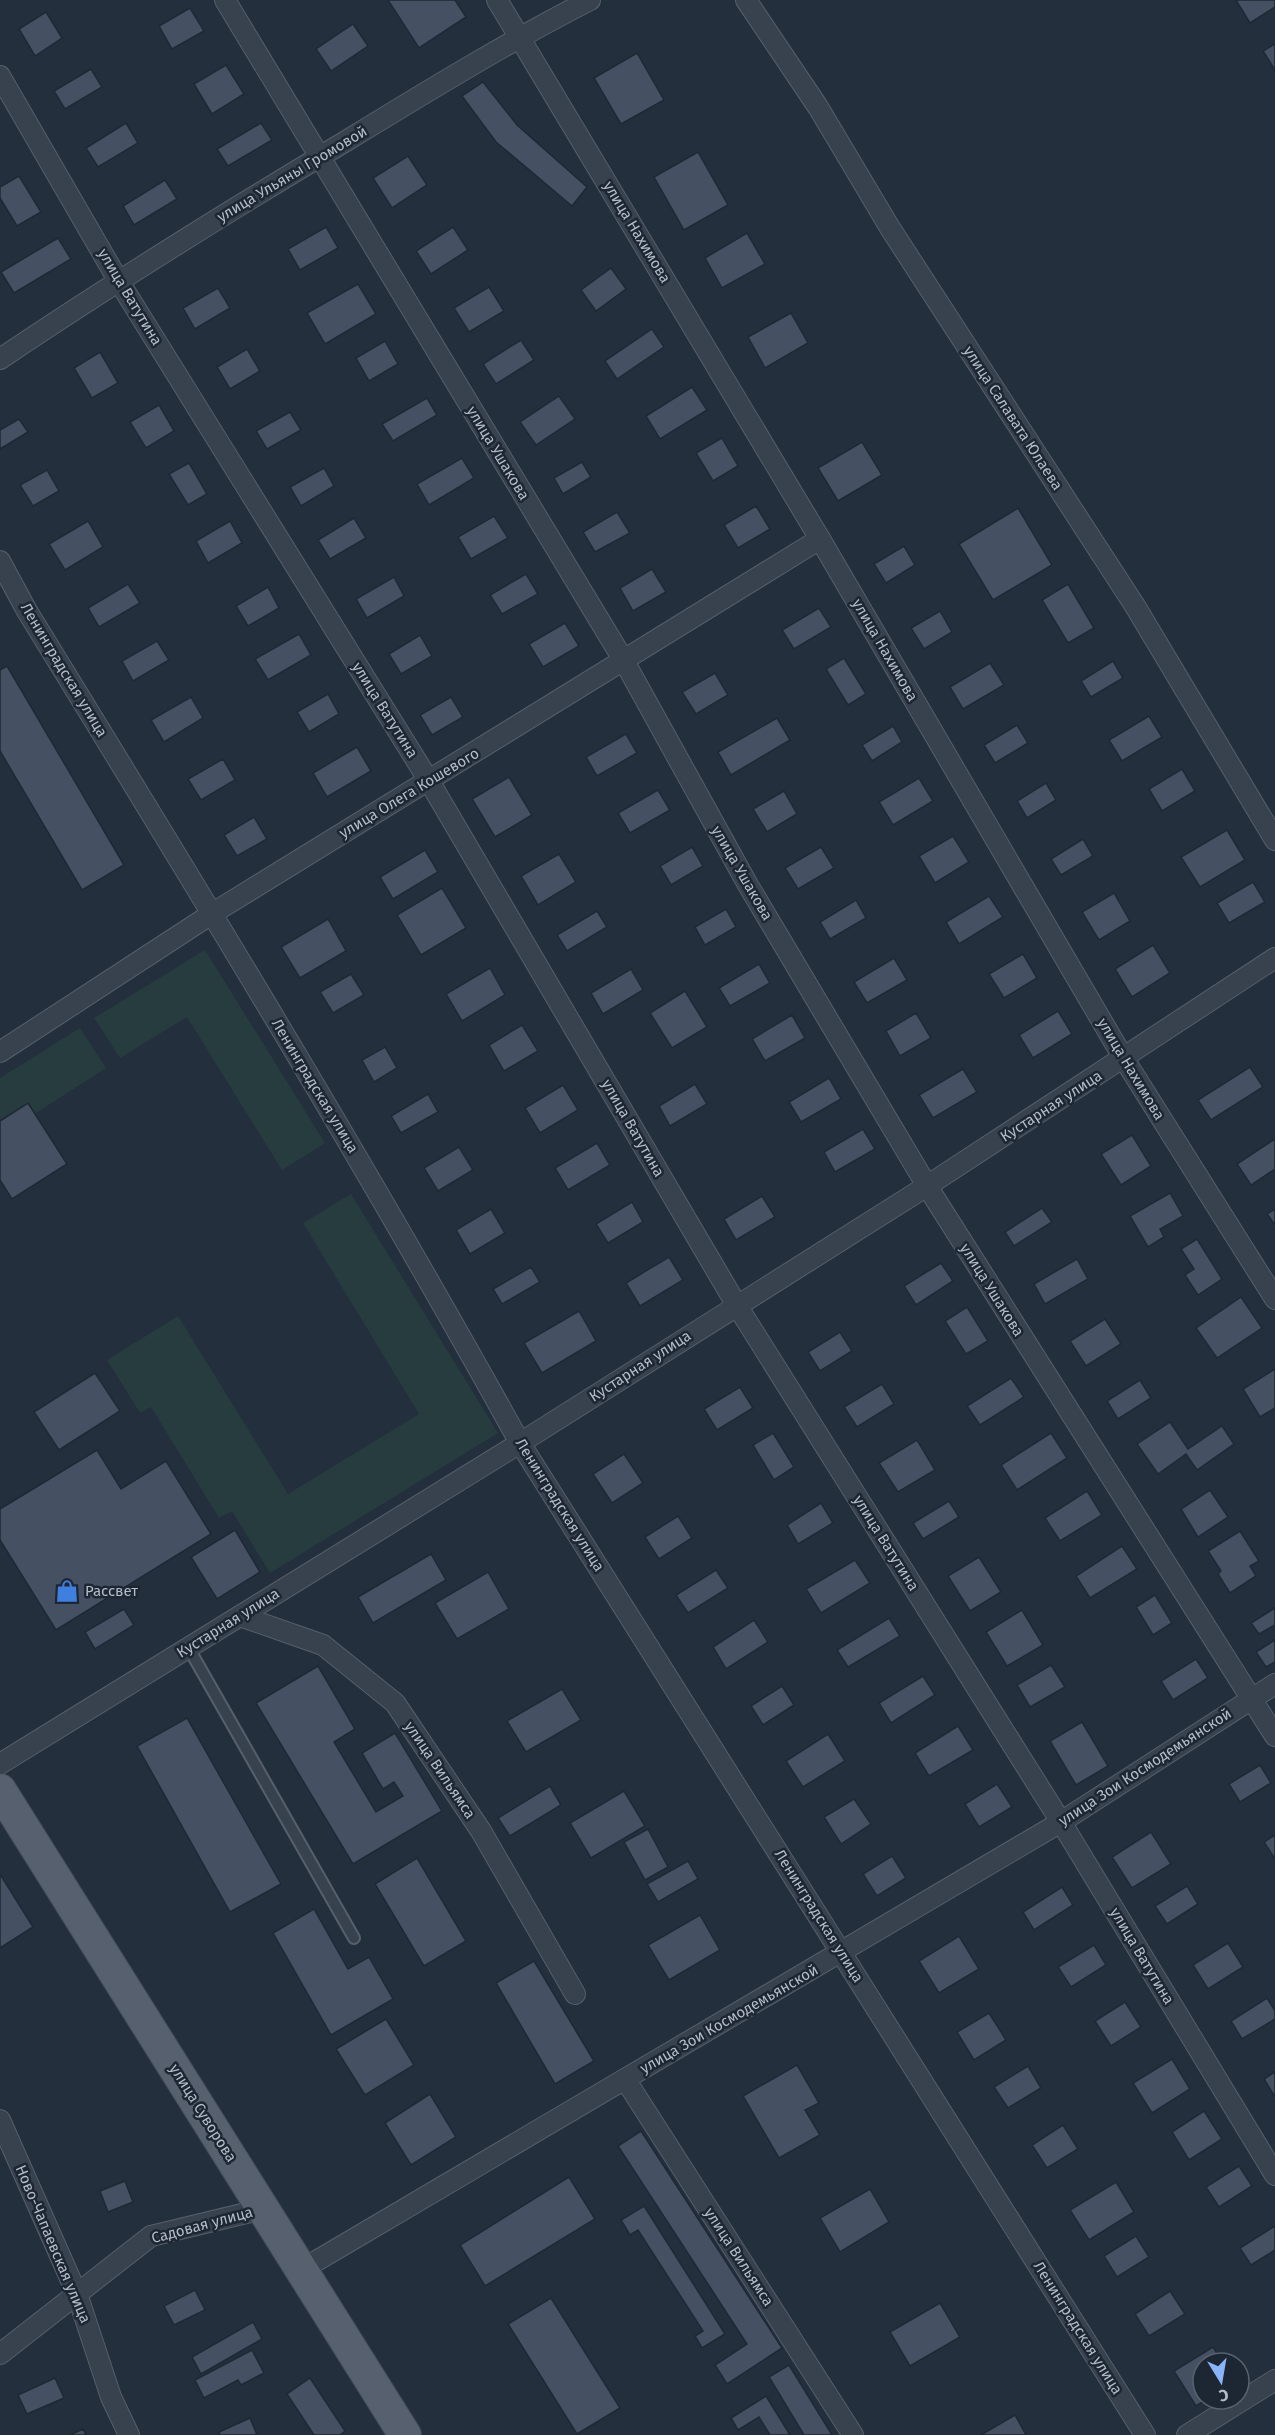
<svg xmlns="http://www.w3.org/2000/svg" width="1275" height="2435" font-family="'Fira Sans',sans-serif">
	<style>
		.green { fill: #263c3f }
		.building { fill: #455162; stroke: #1f2835; stroke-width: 1.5 }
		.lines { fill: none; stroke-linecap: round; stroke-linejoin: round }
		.service-casing { stroke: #565f6c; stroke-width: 14 }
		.minor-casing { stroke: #565f6c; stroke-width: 22 }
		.primary-casing { stroke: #414a57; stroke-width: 34 }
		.service { stroke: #38414e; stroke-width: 10 }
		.minor { stroke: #38414e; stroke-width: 20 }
		.primary { stroke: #56606e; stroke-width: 32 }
		.labels { text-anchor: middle; stroke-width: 5; stroke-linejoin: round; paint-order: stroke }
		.street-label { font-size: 15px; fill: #b4bcc9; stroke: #1d2633 }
		.poi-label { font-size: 15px; fill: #b4bcc9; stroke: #1d2633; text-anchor: start }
	</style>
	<rect width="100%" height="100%" fill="#242f3e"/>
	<g class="green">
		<path d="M205 950 325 1143 282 1170 187 1017 120 1058 94 1018Z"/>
		<path d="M80 1028 106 1068 0 1136V1078Z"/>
		<path d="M351 1194 498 1433 270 1573 232 1511 219 1518 151 1407 140 1413 107 1360 178 1316 288 1494 419 1414 303 1223Z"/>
	</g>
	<g class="building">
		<path d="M388 0H455L466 17 419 48Z"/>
		<path d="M1236 0H1275V7L1250 23Z"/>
		<path d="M190 8 204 31 172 49 159 26Z"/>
		<path d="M46 12 62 38 35 56 19 29Z"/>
		<path d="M353 24 368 46 331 71 316 49Z"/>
		<path d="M1275 44V70L1263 51Z"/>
		<path d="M637 53 664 100 621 124 594 78Z"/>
		<path d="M226 65 244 94 212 114 194 84Z"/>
		<path d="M91 69 102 87 65 109 54 91Z"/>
		<path d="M483 82 517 125 587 187 572 206 496 142 462 96Z"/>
		<path d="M126 123 138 143 98 167 86 148Z"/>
		<path d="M261 123 272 140 228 166 217 149Z"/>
		<path d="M698 152 728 205 684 230 654 177Z"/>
		<path d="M408 156 427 185 392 208 373 178Z"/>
		<path d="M19 176 41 212 17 226 0 198V187Z"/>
		<path d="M165 180 177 199 134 225 123 206Z"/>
		<path d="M326 227 338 248 300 270 288 249Z"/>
		<path d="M453 227 468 250 431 274 416 251Z"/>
		<path d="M747 233 765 264 722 288 705 258Z"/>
		<path d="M58 238 71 259 14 293 1 272Z"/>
		<path d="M611 268 626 289 596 311 581 290Z"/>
		<path d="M358 284 376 314 325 344 307 313Z"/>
		<path d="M489 287 504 311 469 332 454 308Z"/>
		<path d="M218 288 230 308 195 329 183 308Z"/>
		<path d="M791 313 808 343 765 368 748 337Z"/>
		<path d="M652 329 664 347 617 379 605 361Z"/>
		<path d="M521 340 534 360 496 384 483 364Z"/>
		<path d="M385 341 398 364 369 381 356 358Z"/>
		<path d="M247 349 260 371 230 389 217 367Z"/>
		<path d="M100 352 118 383 92 398 74 368Z"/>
		<path d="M692 387 707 410 660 439 646 416Z"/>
		<path d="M559 396 575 419 536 445 520 422Z"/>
		<path d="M427 398 437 415 393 441 382 424Z"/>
		<path d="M159 405 174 431 146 448 130 422Z"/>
		<path d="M290 412 301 430 267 449 256 431Z"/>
		<path d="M19 419 28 432 0 449V430Z"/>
		<path d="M722 438 738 466 713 481 696 453Z"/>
		<path d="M862 442 882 475 838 501 818 468Z"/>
		<path d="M462 458 474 478 429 505 417 484Z"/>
		<path d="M582 462 591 477 563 494 554 478Z"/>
		<path d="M189 463 207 494 188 505 169 474Z"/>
		<path d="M324 468 334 486 301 506 290 487Z"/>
		<path d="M47 470 59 491 33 506 20 485Z"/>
		<path d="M756 506 770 529 738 548 724 525Z"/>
		<path d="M1018 508 1052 565 993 600 959 544Z"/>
		<path d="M617 512 630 533 595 552 583 532Z"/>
		<path d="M494 516 508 538 471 559 458 537Z"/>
		<path d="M354 518 366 538 330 559 318 540Z"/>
		<path d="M88 521 103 547 65 570 49 544Z"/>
		<path d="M230 521 242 543 208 563 196 541Z"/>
		<path d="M904 546 915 565 886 583 874 564Z"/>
		<path d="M652 569 666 592 633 611 620 588Z"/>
		<path d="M526 574 538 594 502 614 490 595Z"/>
		<path d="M394 577 404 596 367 618 356 599Z"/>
		<path d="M128 584 140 603 99 627 88 608Z"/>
		<path d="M1068 584 1094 628 1068 643 1042 600Z"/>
		<path d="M268 587 279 608 248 626 236 606Z"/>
		<path d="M819 608 831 627 794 649 782 630Z"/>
		<path d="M940 611 952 632 924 649 911 628Z"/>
		<path d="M565 623 579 646 543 667 529 644Z"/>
		<path d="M299 634 311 655 268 680 255 659Z"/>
		<path d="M420 635 432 656 401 674 389 654Z"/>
		<path d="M157 641 169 660 133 681 122 661Z"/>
		<path d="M844 658 866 694 848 705 826 669Z"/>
		<path d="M1113 661 1123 678 1091 697 1081 681Z"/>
		<path d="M990 663 1004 685 963 709 950 687Z"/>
		<path d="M7 666 124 865 82 890 0 751V670Z"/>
		<path d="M715 673 728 695 696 714 682 692Z"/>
		<path d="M328 694 339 714 309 732 297 712Z"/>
		<path d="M191 697 203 718 164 742 151 720Z"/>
		<path d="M451 697 463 717 432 735 420 715Z"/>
		<path d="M1149 716 1162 737 1122 761 1109 740Z"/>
		<path d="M777 718 790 740 731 775 718 752Z"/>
		<path d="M1017 725 1028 743 995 763 984 745Z"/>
		<path d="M893 726 902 742 872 761 862 745Z"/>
		<path d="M626 734 637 753 597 776 586 757Z"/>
		<path d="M357 747 371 771 327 797 313 773Z"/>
		<path d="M223 759 235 780 201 800 188 779Z"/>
		<path d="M1182 769 1195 791 1162 811 1149 789Z"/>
		<path d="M509 777 532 815 495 837 472 799Z"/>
		<path d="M919 778 933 801 893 825 879 802Z"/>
		<path d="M1046 783 1056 800 1027 818 1017 801Z"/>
		<path d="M658 790 670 810 630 833 618 813Z"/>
		<path d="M784 791 797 814 767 832 753 809Z"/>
		<path d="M254 817 267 839 237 856 224 835Z"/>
		<path d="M1227 830 1245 860 1200 887 1181 857Z"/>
		<path d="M953 836 969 862 935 883 919 856Z"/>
		<path d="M1083 839 1093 856 1061 875 1051 859Z"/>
		<path d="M692 847 703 866 671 885 660 866Z"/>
		<path d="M821 847 834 868 798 889 785 868Z"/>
		<path d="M425 850 438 872 393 899 380 877Z"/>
		<path d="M559 854 576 882 538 905 521 876Z"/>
		<path d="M1253 882 1265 902 1229 923 1217 903Z"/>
		<path d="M442 888 466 928 421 955 397 915Z"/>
		<path d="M1114 893 1130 921 1099 940 1082 912Z"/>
		<path d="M989 896 1003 917 959 944 946 922Z"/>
		<path d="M856 900 866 918 830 939 820 922Z"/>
		<path d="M726 909 736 927 705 945 695 927Z"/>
		<path d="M597 911 607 927 567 951 557 935Z"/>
		<path d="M328 919 346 951 300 978 281 947Z"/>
		<path d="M1153 945 1170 973 1132 997 1115 969Z"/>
		<path d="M1023 954 1037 978 1004 998 989 974Z"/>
		<path d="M894 958 907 980 867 1003 854 982Z"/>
		<path d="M759 964 770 983 730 1006 719 988Z"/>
		<path d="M490 968 505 995 462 1021 446 994Z"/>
		<path d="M631 969 643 990 603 1014 591 993Z"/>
		<path d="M351 974 364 995 333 1013 320 992Z"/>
		<path d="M685 991 707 1027 672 1048 650 1013Z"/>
		<path d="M1058 1011 1072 1034 1033 1058 1019 1035Z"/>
		<path d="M916 1013 931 1038 900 1056 886 1031Z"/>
		<path d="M792 1015 805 1038 765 1061 752 1039Z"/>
		<path d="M522 1025 538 1051 504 1071 489 1045Z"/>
		<path d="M385 1047 397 1068 374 1082 362 1060Z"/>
		<path d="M1250 1067 1263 1087 1211 1120 1198 1100Z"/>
		<path d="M963 1069 977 1092 933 1118 919 1095Z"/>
		<path d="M829 1078 841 1099 801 1122 789 1102Z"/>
		<path d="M695 1084 707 1104 670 1126 659 1106Z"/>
		<path d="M563 1085 578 1110 540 1133 525 1108Z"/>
		<path d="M428 1094 438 1112 401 1133 391 1116Z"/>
		<path d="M28 1103 67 1164 12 1199 0 1180V1121Z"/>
		<path d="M863 1129 875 1149 835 1172 824 1152Z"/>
		<path d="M1132 1135 1151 1166 1121 1185 1101 1154Z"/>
		<path d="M1275 1139V1169L1251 1185 1237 1164Z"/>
		<path d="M597 1143 610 1165 568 1190 555 1168Z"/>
		<path d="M459 1147 473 1170 438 1191 424 1168Z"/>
		<path d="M1170 1193 1183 1216 1160 1229 1164 1237 1148 1247 1130 1216Z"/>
		<path d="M762 1196 775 1217 736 1240 724 1219Z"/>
		<path d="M632 1202 643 1222 608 1243 596 1224Z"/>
		<path d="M1042 1208 1052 1222 1014 1246 1005 1232Z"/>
		<path d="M491 1209 505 1233 470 1254 456 1230Z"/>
		<path d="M1275 1209V1225L1267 1214Z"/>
		<path d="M1197 1239 1222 1279 1198 1295 1185 1275 1194 1269 1181 1249Z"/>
		<path d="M669 1257 683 1280 640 1306 626 1283Z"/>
		<path d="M1077 1259 1088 1279 1045 1304 1034 1284Z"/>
		<path d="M941 1263 953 1281 916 1305 904 1286Z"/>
		<path d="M531 1267 540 1282 502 1304 493 1289Z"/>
		<path d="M1241 1297 1262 1328 1217 1358 1196 1328Z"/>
		<path d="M967 1307 988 1341 966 1354 945 1321Z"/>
		<path d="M579 1311 596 1341 542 1373 524 1343Z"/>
		<path d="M1105 1319 1121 1344 1086 1366 1070 1341Z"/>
		<path d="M840 1332 852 1351 820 1371 808 1352Z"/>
		<path d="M1275 1369V1408L1260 1417 1243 1389Z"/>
		<path d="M95 1373 120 1411 59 1450 34 1412Z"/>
		<path d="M1011 1378 1024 1397 980 1425 967 1406Z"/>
		<path d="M1140 1380 1151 1398 1118 1419 1107 1401Z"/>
		<path d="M882 1384 894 1404 857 1427 844 1407Z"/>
		<path d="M740 1387 753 1408 717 1430 704 1409Z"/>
		<path d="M1170 1422 1188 1449 1222 1426 1234 1444 1197 1470 1186 1454 1158 1474 1137 1444Z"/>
		<path d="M773 1433 794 1467 774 1480 753 1445Z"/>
		<path d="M1051 1433 1067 1458 1017 1490 1001 1465Z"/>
		<path d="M917 1440 935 1470 898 1492 879 1463Z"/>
		<path d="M97 1450 121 1489 166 1461 211 1534 56 1630 0 1540V1509Z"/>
		<path d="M624 1454 643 1483 612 1503 593 1474Z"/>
		<path d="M1210 1490 1228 1517 1198 1537 1181 1509Z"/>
		<path d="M1087 1491 1102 1515 1060 1541 1045 1518Z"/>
		<path d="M949 1501 959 1517 923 1539 913 1523Z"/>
		<path d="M821 1503 833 1523 798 1544 787 1525Z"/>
		<path d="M678 1516 692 1538 659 1559 645 1537Z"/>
		<path d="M235 1530 260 1572 217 1599 191 1557Z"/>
		<path d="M1240 1531 1259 1561 1250 1566 1256 1576 1230 1593 1218 1574 1221 1571 1208 1551Z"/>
		<path d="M1122 1546 1137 1569 1090 1598 1076 1576Z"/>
		<path d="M431 1554 446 1580 373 1623 358 1597Z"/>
		<path d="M979 1557 1001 1592 970 1611 948 1576Z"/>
		<path d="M855 1560 870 1583 821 1613 806 1589Z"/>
		<path d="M716 1570 728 1588 688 1613 676 1595Z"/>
		<path d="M488 1572 509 1609 457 1639 435 1603Z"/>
		<path d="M1155 1595 1172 1623 1153 1635 1136 1607Z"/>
		<path d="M1275 1608V1625L1259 1634 1251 1623Z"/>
		<path d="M124 1609 134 1625 95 1649 85 1632Z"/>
		<path d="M1022 1610 1043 1645 1007 1666 986 1632Z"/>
		<path d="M889 1618 900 1636 848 1667 837 1650Z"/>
		<path d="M754 1620 768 1642 726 1669 713 1647Z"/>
		<path d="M1275 1640V1662L1266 1667 1256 1652Z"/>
		<path d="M1196 1659 1208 1678 1173 1700 1161 1681Z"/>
		<path d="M1051 1665 1065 1687 1030 1707 1017 1685Z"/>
		<path d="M318 1666 355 1729 334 1742 376 1812 403 1796 394 1782 383 1789 362 1753 395 1733 442 1811 353 1864 256 1703Z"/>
		<path d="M923 1676 935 1695 891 1723 879 1703Z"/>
		<path d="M782 1686 794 1705 763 1725 751 1706Z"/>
		<path d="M562 1689 581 1720 526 1752 507 1721Z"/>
		<path d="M187 1718 281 1884 230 1912 137 1746Z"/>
		<path d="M1082 1722 1108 1766 1076 1785 1050 1741Z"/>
		<path d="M958 1726 973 1750 929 1776 915 1753Z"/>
		<path d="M828 1734 845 1761 803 1787 786 1761Z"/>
		<path d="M1260 1765 1271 1783 1240 1802 1229 1784Z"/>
		<path d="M997 1784 1012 1807 979 1827 965 1804Z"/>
		<path d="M550 1786 561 1805 510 1836 498 1818Z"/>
		<path d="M624 1791 645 1826 591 1858 570 1823Z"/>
		<path d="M854 1799 871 1824 841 1844 824 1817Z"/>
		<path d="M648 1829 668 1867 645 1880 624 1842Z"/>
		<path d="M1151 1832 1171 1864 1132 1888 1112 1857Z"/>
		<path d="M1275 1835V1859L1264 1842Z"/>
		<path d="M892 1856 906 1878 877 1896 863 1874Z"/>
		<path d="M417 1858 466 1941 424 1966 375 1884Z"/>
		<path d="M688 1861 698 1879 658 1902 647 1884Z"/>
		<path d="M0 1874 33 1927 0 1948Z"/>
		<path d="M1187 1886 1198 1904 1167 1924 1155 1906Z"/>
		<path d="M1062 1887 1073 1905 1034 1930 1023 1912Z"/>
		<path d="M314 1909 348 1969 369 1957 393 1999 331 2035 273 1933Z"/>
		<path d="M700 1915 720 1950 669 1980 648 1945Z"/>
		<path d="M959 1936 979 1969 939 1993 919 1961Z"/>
		<path d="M1228 1943 1243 1967 1208 1989 1193 1965Z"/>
		<path d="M1094 1945 1106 1965 1071 1987 1058 1967Z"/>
		<path d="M534 1961 594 2061 555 2084 496 1983Z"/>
		<path d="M1267 1998 1275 2011V2019L1242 2039 1231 2021Z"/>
		<path d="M1125 2002 1141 2027 1111 2046 1095 2021Z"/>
		<path d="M989 2013 1006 2040 974 2060 957 2032Z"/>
		<path d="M386 2019 414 2065 365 2095 336 2049Z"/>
		<path d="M1172 2059 1190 2089 1152 2113 1133 2083Z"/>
		<path d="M797 2065 819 2103 805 2110 820 2135 779 2158 743 2096Z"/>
		<path d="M1028 2066 1041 2088 1008 2108 994 2087Z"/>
		<path d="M1275 2072V2097L1264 2079Z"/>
		<path d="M430 2094 456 2137 411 2165 385 2123Z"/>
		<path d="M1204 2111 1222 2139 1189 2160 1172 2132Z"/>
		<path d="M1063 2125 1078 2149 1047 2168 1032 2145Z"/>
		<path d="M641 2131 782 2348 727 2384 715 2365 747 2344 618 2146Z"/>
		<path d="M1239 2166 1252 2186 1219 2207 1206 2187Z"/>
		<path d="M569 2177 595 2219 485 2286 460 2245Z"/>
		<path d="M125 2181 133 2202 108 2212 100 2191Z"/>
		<path d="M1116 2182 1134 2212 1089 2240 1070 2210Z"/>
		<path d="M870 2189 889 2222 840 2252 820 2218Z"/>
		<path d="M644 2206 725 2334 702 2348 695 2336 703 2331 638 2230 630 2235 621 2220Z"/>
		<path d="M1275 2226V2250L1251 2265 1240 2248Z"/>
		<path d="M1136 2236 1149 2257 1117 2277 1104 2256Z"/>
		<path d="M195 2290 205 2310 174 2325 164 2306Z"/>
		<path d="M1170 2291 1185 2314 1149 2336 1135 2314Z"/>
		<path d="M551 2298 620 2408 577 2434 508 2324Z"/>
		<path d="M940 2303 960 2337 910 2366 890 2332Z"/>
		<path d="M253 2322 262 2339 201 2374 192 2357Z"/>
		<path d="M1213 2347 1223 2363H1203V2399H1207L1196 2406 1174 2371Z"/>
		<path d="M252 2350 264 2373 241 2385 238 2380 204 2398 195 2380Z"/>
		<path d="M789 2365 832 2435H804L769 2377Z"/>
		<path d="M55 2378 64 2398 27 2414 18 2395Z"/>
		<path d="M310 2378 345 2431 340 2435H314L287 2394Z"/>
		<path d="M766 2396 790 2435H770L759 2417 738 2430 731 2418Z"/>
		<path d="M1015 2415 1026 2435H981Z"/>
		<path d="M250 2418 257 2435H220L219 2432Z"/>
		<path d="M83 2429 86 2435H70Z"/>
	</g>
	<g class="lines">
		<g class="service-casing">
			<path id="service" d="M188 1647 354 1938"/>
		</g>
		<g class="minor-casing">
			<g id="minor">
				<path d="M225 0 624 661 748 885 927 1186 1275 1736"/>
				<path d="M497 0 820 539 1124 1059 1275 1299"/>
				<path d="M746 0 818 107 890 228 1135 606 1275 840"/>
				<path d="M0 76 118 280 429 781 736 1304 1061 1822 1275 2175"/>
				<path d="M0 359C113 283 229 211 346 141 426 92 506 43 590 0"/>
				<path d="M0 561 27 611C196 886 364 1161 520 1443L1145 2435"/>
				<path d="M0 1052 213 913 820 539"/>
				<path d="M240 1616 323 1645 395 1703 481 1831 575 1994"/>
				<path d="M0 1764 520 1443 927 1186 1275 958"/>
				<path d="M625 2079 853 2435"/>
				<path d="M0 2120 77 2294 111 2397 129 2435"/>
				<path d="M301 2270 1061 1822 1275 1684"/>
				<path d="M0 2354 151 2236 263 2209"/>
				<path d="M1187 2435 1275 2380"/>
			</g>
		</g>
		<g class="primary-casing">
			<path id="primary" d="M0 1790 405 2435"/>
		</g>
		<use href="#service" class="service"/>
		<use href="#minor" class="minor"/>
		<use href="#primary" class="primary"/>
	</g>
	<defs>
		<g id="shop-bare" transform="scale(1.8)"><path d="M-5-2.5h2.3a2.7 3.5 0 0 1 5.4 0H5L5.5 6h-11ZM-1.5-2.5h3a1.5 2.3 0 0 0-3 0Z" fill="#3f7fe0" stroke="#1d2633" stroke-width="2.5" paint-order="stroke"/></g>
	</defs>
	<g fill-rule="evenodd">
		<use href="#shop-bare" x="67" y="1591"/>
	</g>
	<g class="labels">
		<g class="street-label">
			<text transform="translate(292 174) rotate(-31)" y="5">улица Ульяны Громовой</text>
			<text transform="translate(637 232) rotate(59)" y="5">улица Нахимова</text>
			<text transform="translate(130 297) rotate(59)" y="5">улица Ватутина</text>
			<text transform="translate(1013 418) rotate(57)" y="5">улица Салавата Юлаева</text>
			<text transform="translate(498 453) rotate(59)" y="5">улица Ушакова</text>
			<text transform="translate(885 650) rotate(60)" y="5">улица Нахимова</text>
			<text transform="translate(64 670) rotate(59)" y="5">Ленинградская улица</text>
			<text transform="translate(385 710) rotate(58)" y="5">улица Ватутина</text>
			<text transform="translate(409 793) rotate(-31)" y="5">улица Олега Кошевого</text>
			<text transform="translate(742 873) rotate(60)" y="5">улица Ушакова</text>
			<text transform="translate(1131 1069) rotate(59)" y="5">улица Нахимова</text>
			<text transform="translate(315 1086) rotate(59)" y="5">Ленинградская улица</text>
			<text transform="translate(1051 1106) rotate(-33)" y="5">Кустарная улица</text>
			<text transform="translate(633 1128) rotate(60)" y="5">улица Ватутина</text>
			<text transform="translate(992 1290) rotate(58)" y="5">улица Ушакова</text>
			<text transform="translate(640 1366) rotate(-33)" y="5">Кустарная улица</text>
			<text transform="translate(560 1505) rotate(58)" y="5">Ленинградская улица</text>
			<text transform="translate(886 1543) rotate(58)" y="5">улица Ватутина</text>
			<text transform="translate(228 1623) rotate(-32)" y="5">Кустарная улица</text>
			<text transform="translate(1145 1767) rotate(-33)" y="5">улица Зои Космодемьянской</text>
			<text transform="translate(440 1770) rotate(56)" y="5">улица Вильямса</text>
			<text transform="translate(819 1916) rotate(58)" y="5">Ленинградская улица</text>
			<text transform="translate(1142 1956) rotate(59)" y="5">улица Ватутина</text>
			<text transform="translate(729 2019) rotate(-30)" y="5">улица Зои Космодемьянской</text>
			<text transform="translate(203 2113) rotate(58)" y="5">улица Суворова</text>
			<text transform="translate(202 2225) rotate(-15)" y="5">Садовая улица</text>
			<text transform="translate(53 2244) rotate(67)" y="5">Ново-Чапаевская улица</text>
			<text transform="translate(739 2257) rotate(57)" y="5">улица Вильямса</text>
			<text transform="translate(1078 2328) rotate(58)" y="5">Ленинградская улица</text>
		</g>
		<g class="poi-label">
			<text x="85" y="1596">Рассвет</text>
		</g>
	</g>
	<g transform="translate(1221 2381) rotate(169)"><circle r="28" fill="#1d2633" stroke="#59626f" stroke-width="1.5"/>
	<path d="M0-4.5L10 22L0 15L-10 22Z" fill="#8ab4f8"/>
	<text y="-9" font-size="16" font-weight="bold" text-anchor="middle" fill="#b4bcc9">С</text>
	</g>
</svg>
